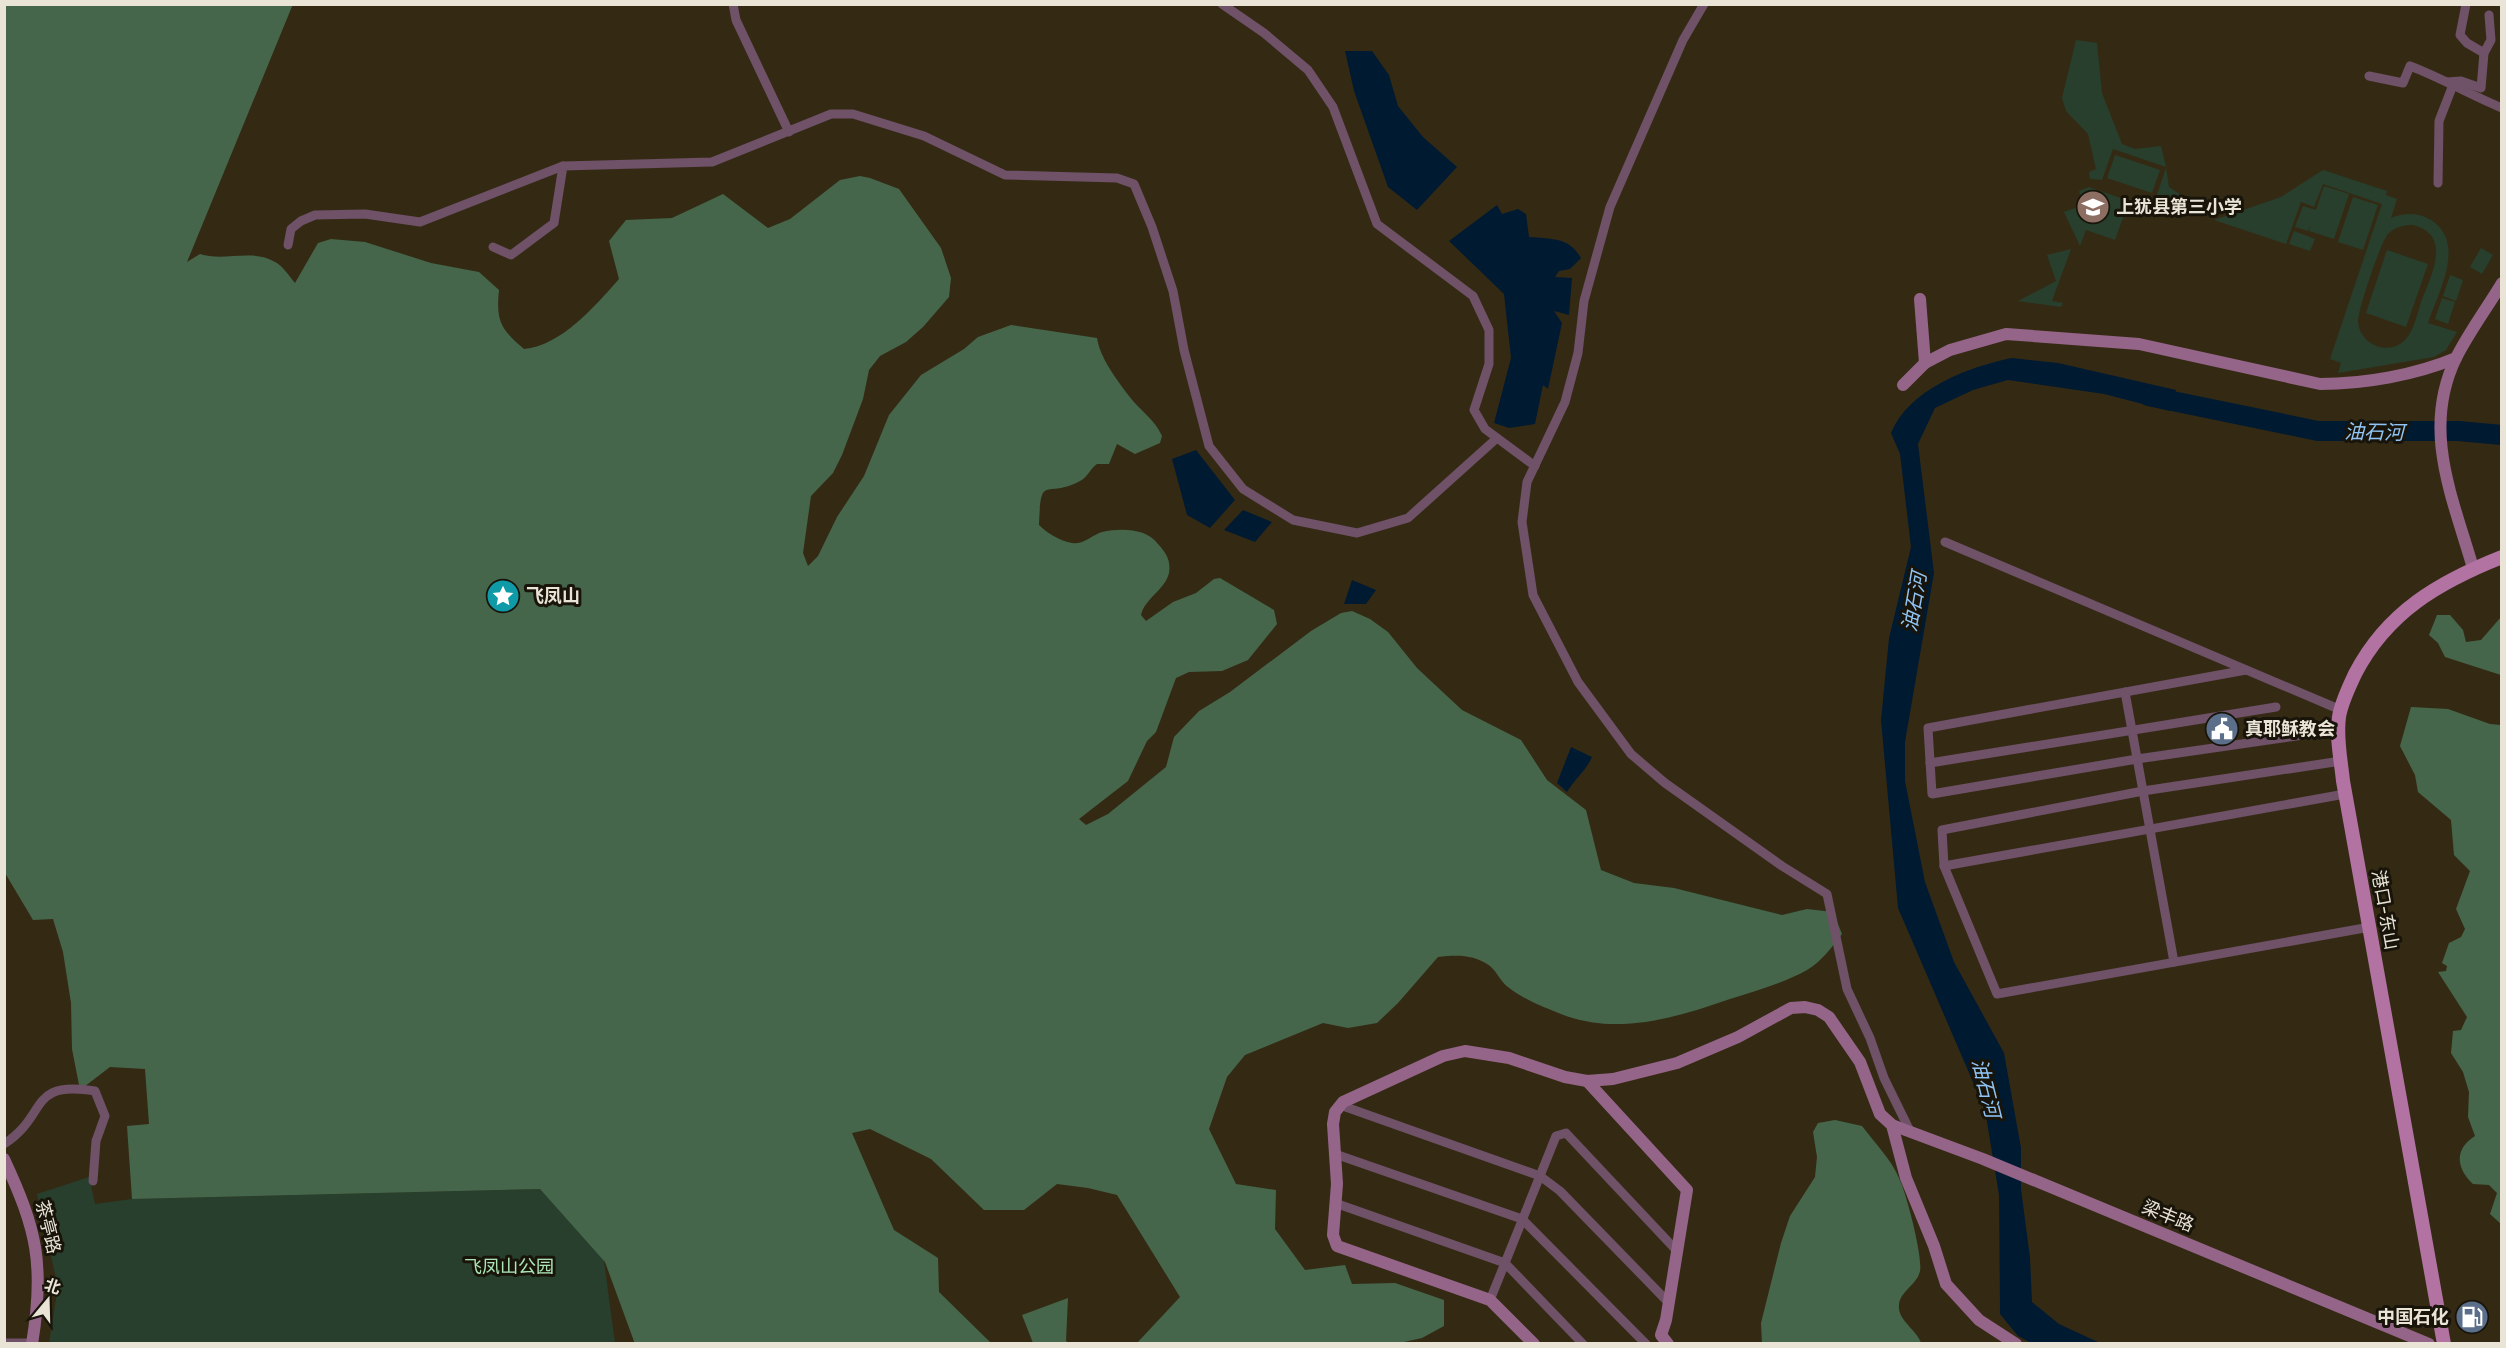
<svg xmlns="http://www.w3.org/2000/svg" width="2506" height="1348" font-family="Rubik,'Noto Sans SC',sans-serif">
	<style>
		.green { fill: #273f2c; fill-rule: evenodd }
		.forest { fill: #45664b }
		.water { fill: #001a32 }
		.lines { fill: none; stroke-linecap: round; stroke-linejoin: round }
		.river { stroke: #001a32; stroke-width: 20 }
		.street { stroke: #6f5168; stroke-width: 9 }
		.secondary { stroke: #956589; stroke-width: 12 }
		.primary { stroke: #b273a3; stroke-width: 14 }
		.labels { text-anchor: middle; stroke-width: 6; stroke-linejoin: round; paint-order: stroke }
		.poi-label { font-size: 18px; font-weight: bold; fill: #eae4d7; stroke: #18140a; text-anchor: start }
		.street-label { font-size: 18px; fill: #eae4d7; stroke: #18140a }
		.park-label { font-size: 18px; fill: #ace6b6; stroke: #18140a }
		.water-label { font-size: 20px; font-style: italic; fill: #8fc4f5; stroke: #18140a }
	</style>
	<rect width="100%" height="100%" fill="#342a14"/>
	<g class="green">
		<path d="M2076 40 2097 43 2102 93 2122 144 2135 149 2161 146 2166 167 2113 149 2102 180 2090 179 2089 172 2096 169 2088 134 2066 111 2062 98Z"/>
		<path d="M2115 155 2160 170 2152 193 2107 178Z"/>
		<path d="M2166 168 2169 187 2206 212 2205 216 2156 198Z"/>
		<path d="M2323 170 2387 191 2386 195 2397 199 2391 218C2404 213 2418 212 2431 220 2467 243 2438 293 2428 323L2457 332 2446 350 2434 357 2338 373 2341 363 2330 359 2382 204 2323 184 2314 207 2301 202 2286 244 2214 220 2281 197ZM2413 225C2453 235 2431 276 2421 302 2417 314 2414 331 2405 340 2388 357 2359 344 2358 321 2358 310 2381 241 2388 234 2395 227 2403 225 2413 225Z"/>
		<path d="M2324 186 2349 194 2334 239 2309 231 2311 225 2308 231 2295 227 2303 206 2316 210Z"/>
		<path d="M2089 187 2129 201 2115 240 2086 230 2080 246 2064 212 2083 205 2079 191Z"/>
		<path d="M2353 197 2378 205 2363 250 2338 242Z"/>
		<path d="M2294 231 2315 239 2310 251 2289 244Z"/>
		<path d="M2481 248 2493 255 2482 274 2470 267Z"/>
		<path d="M2071 249 2052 301 2063 303 2061 307 2018 301 2056 281 2047 255Z"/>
		<path d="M2387 250 2428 264 2406 327 2366 313Z"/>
		<path d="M2450 275 2463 280 2456 301 2443 296Z"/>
		<path d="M2442 298 2455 302 2448 324 2435 319Z"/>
		<path d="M89 1177 95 1204 132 1199 540 1189 603 1254 615 1343H49L58 1287 37 1194Z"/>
	</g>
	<g class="forest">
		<path d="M293 4 187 262 200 254C224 262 252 248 275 262 283 266 289 276 295 283L318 243 331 239 365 242 431 263 479 272 499 290C496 320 500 329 524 349 561 346 595 306 619 279L609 241 626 220 672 218 723 194 768 228 790 219 840 180 860 176 870 178 899 189 941 248 951 278 949 297 923 327 906 342 880 356 869 370 863 399 842 455 833 473 811 496 803 553 808 566 818 556 837 517 864 476 889 415 921 375 964 349 978 337 1011 325 1097 338C1100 358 1117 380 1129 396 1140 411 1154 418 1162 436L1160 443 1135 454 1117 444 1109 464H1097C1090 469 1087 478 1080 481 1045 500 1041 471 1039 525 1047 533 1060 541 1072 543 1083 545 1092 535 1102 532 1121 528 1146 528 1158 544 1166 553 1171 560 1169 573 1165 590 1145 598 1141 615L1146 621 1173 602 1196 593 1214 579 1220 578 1274 610 1277 624 1248 660 1222 671 1189 672 1176 678 1156 732 1147 741 1128 781 1079 819 1086 825 1108 814 1166 767 1174 737 1199 711 1230 692 1311 631 1341 613 1352 611 1370 619 1388 632 1417 668 1462 710 1521 740 1547 780 1586 810 1601 870 1634 883 1674 888 1782 915 1807 909 1833 912 1842 934C1832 947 1822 961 1807 970 1784 983 1755 991 1730 999 1675 1018 1617 1036 1561 1014 1543 1007 1523 999 1508 987 1501 982 1497 972 1490 966 1473 954 1457 955 1438 957L1398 1003 1377 1023 1348 1028 1323 1023 1245 1055 1227 1077 1209 1129 1236 1184 1276 1190 1275 1229 1305 1270 1345 1265 1352 1284 1395 1283 1444 1300V1326L1422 1338 1395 1344 1137 1343 1180 1297 1117 1195 1088 1188 1057 1184 1024 1210H984L931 1159 870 1129 852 1133 894 1230 938 1258 939 1292 991 1343 635 1344 605 1262 540 1189 132 1199 127 1126 149 1124 145 1069 110 1067 80 1090 72 1049 71 1003 63 952 53 919 33 920 5 873V5Z"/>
		<path d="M2437 615H2450L2463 630 2466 642 2481 640 2501 617V675L2445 657 2438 643 2429 635Z"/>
		<path d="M2411 707 2448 709 2490 724 2501 725V1224L2490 1214 2497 1193 2489 1185 2473 1184C2456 1168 2454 1149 2475 1136L2468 1117 2469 1092 2463 1072 2451 1053 2453 1031 2461 1030 2467 1017 2438 972 2446 971 2447 966 2442 963 2449 943 2461 937 2465 929 2456 909 2470 871 2454 855 2451 820 2418 792 2415 775 2400 746Z"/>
		<path d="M1835 1120 1862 1126C1874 1142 1891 1159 1899 1178 1906 1192 1923 1257 1920 1271 1917 1285 1900 1291 1899 1305 1897 1320 1917 1330 1921 1343H1762L1761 1323 1781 1243 1790 1216 1815 1177 1817 1157 1813 1132 1818 1123Z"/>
		<path d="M1068 1298 1066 1341 1069 1343H1033L1022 1315Z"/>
	</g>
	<g class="water">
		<path d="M1345 51H1372L1389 75 1398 106 1423 137 1457 167 1417 210 1388 187 1354 91Z"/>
		<path d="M1497 205 1502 214 1518 209 1526 214 1529 237C1552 239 1569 237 1581 258L1570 269 1559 271 1555 277 1572 278 1569 315 1554 311 1562 323 1548 389 1543 385 1535 424 1509 428 1494 423 1511 358 1504 294 1449 241Z"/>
		<path d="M2012 358 2058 363 2176 390 2170 411 2104 394 2008 380 1973 390 1935 408 1918 444 1934 573 1905 742V781L1925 882 1954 962 2004 1053 2021 1148V1189L2030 1258 2032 1302 2059 1324 2100 1343H2031L2018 1336 2000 1314 1999 1195 1985 1110 1898 908 1881 720 1889 638 1911 547 1900 454 1891 433C1909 389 1968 367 2012 358Z"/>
		<path d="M1196 450 1235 500 1210 528 1187 515 1172 459Z"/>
		<path d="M1243 510 1272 522 1255 542 1224 530Z"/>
		<path d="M1352 580 1376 590 1366 604H1344Z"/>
		<path d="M1571 747 1592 757C1585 772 1575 779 1567 792L1557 783Z"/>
	</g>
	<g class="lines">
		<path class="river" d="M2148 396 2318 431H2458L2502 435"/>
		<g class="street">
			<path d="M733 4 736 20 789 132"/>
			<path d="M1222 4 1264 33 1308 70 1333 107 1377 224 1473 296 1489 330V364L1474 410 1485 429 1535 466"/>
			<path d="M1704 4 1683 40 1610 207 1584 301 1578 353 1565 402 1527 482 1522 522 1533 595 1578 682 1631 754 1665 783 1782 866 1827 894 1847 989 1870 1038 1884 1078 1910 1131"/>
			<path d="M2484 53 2491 40 2489 15"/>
			<path d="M2369 76 2403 83 2410 66C2442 78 2470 95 2502 108"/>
			<path d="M2447 82 2461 81 2481 88 2484 53 2467 43 2460 35 2466 4"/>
			<path d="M2438 183 2439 121 2453 85"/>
			<path d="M288 245 291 229 301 221 315 215 365 214 420 222 563 166"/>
			<path d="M493 247 511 255 554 223 563 166 712 162 831 114H853L924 136 1005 175 1117 178 1134 184 1152 227 1173 291 1184 350 1209 446 1243 489 1293 520 1357 533 1408 518 1497 438"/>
			<path d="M1945 542 2341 710"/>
			<path d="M2246 670 1928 728 1932 794 2137 759 2338 730"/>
			<path d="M2125 692 2174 962"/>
			<path d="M2341 761 2143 791 1942 830 1944 866 1997 994 2370 927"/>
			<path d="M1930 763 2276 707"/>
			<path d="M1944 866 2345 794"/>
			<path d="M1340 1105 1540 1176 1560 1191 1668 1302"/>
			<path d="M4 1144C49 1115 27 1080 95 1091L105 1116 96 1141 93 1181"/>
			<path d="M1335 1154 1522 1219 1646 1344"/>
			<path d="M1335 1203 1505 1263 1556 1136 1566 1133 1677 1251"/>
			<path d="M1490 1300 1505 1263 1583 1344"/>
			<path d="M4 1343H32"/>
		</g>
		<g class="secondary">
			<path d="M1920 299 1925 363"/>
			<path d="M1903 385 1925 363 1950 350 2006 334 2139 344 2320 384C2365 384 2415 375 2456 358"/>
			<path d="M2473 568C2453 498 2421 430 2456 358 2469 332 2487 308 2502 283"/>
			<path d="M1587 1081 1687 1190 1666 1320 1661 1335 1668 1344"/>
			<path d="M1892 1125 1983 1159 2429 1344"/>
			<path d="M4 1159C37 1230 45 1265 32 1344"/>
			<path d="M1534 1344 1490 1300 1337 1246 1333 1235 1337 1184 1333 1124 1335 1112 1343 1102 1443 1056 1465 1051 1509 1058 1565 1077 1587 1081 1613 1079 1677 1063 1738 1037 1791 1008 1805 1007 1818 1010 1829 1017 1860 1062 1880 1114 1892 1125 1906 1178 1934 1246 1946 1284 1979 1320 2016 1344"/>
		</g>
		<path class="primary" d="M2444 1344 2343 781C2341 761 2336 738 2339 717 2341 703 2349 687 2355 674 2387 612 2439 582 2502 557"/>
	</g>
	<defs>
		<g id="school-disc" transform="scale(1.725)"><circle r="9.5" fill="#8d6e63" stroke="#18140a"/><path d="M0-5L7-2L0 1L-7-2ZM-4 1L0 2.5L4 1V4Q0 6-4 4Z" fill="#fff"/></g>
		<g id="sight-disc" transform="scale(1.725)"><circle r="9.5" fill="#0f9aa8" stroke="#18140a"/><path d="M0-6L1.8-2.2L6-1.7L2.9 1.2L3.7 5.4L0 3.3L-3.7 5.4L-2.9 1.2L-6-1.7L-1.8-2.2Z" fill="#fff"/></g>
		<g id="civic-disc" transform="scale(1.725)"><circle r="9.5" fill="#5c6f8a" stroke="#18140a"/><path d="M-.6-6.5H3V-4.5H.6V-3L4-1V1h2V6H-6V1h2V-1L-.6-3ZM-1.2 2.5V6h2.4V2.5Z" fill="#fff"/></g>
		<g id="fuel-disc" transform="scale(1.725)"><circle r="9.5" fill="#5c6f8a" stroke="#18140a"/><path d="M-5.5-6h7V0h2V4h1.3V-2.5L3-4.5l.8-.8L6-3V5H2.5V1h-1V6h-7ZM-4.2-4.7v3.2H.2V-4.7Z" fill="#fff"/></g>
	</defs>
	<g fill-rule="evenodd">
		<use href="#school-disc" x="2093" y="207"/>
		<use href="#sight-disc" x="503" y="596"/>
		<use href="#civic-disc" x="2222" y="729"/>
		<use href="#fuel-disc" x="2472" y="1317"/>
	</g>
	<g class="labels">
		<g class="poi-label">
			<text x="2116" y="213">上犹县第三小学</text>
			<text x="526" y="602">飞凤山</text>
			<text x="2245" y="735">真耶稣教会</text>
			<text x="2449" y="1323" text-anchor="end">中国石化</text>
		</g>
		<g class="street-label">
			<text transform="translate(2385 910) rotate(80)" y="6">港口-东山</text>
			<text transform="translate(2168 1216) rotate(22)" y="6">梁丰路</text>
			<text transform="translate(48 1227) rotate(76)" y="6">茶亭路</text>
		</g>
		<g class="park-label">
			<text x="509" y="1273">飞凤山公园</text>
		</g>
		<g class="water-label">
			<text transform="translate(2374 432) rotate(1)" y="7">油石河</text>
			<text transform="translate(1914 602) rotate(-80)" y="7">油石河</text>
			<text transform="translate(1986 1088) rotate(76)" y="7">油石河</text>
		</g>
	</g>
	<rect width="2506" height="1348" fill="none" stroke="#eae4d7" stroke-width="12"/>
	<g transform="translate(48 1300) rotate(19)" stroke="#18140a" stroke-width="4.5" paint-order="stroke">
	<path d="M0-4.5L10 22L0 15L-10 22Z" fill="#eae4d7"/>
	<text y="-9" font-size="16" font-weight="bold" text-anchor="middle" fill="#eae4d7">北</text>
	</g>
</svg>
